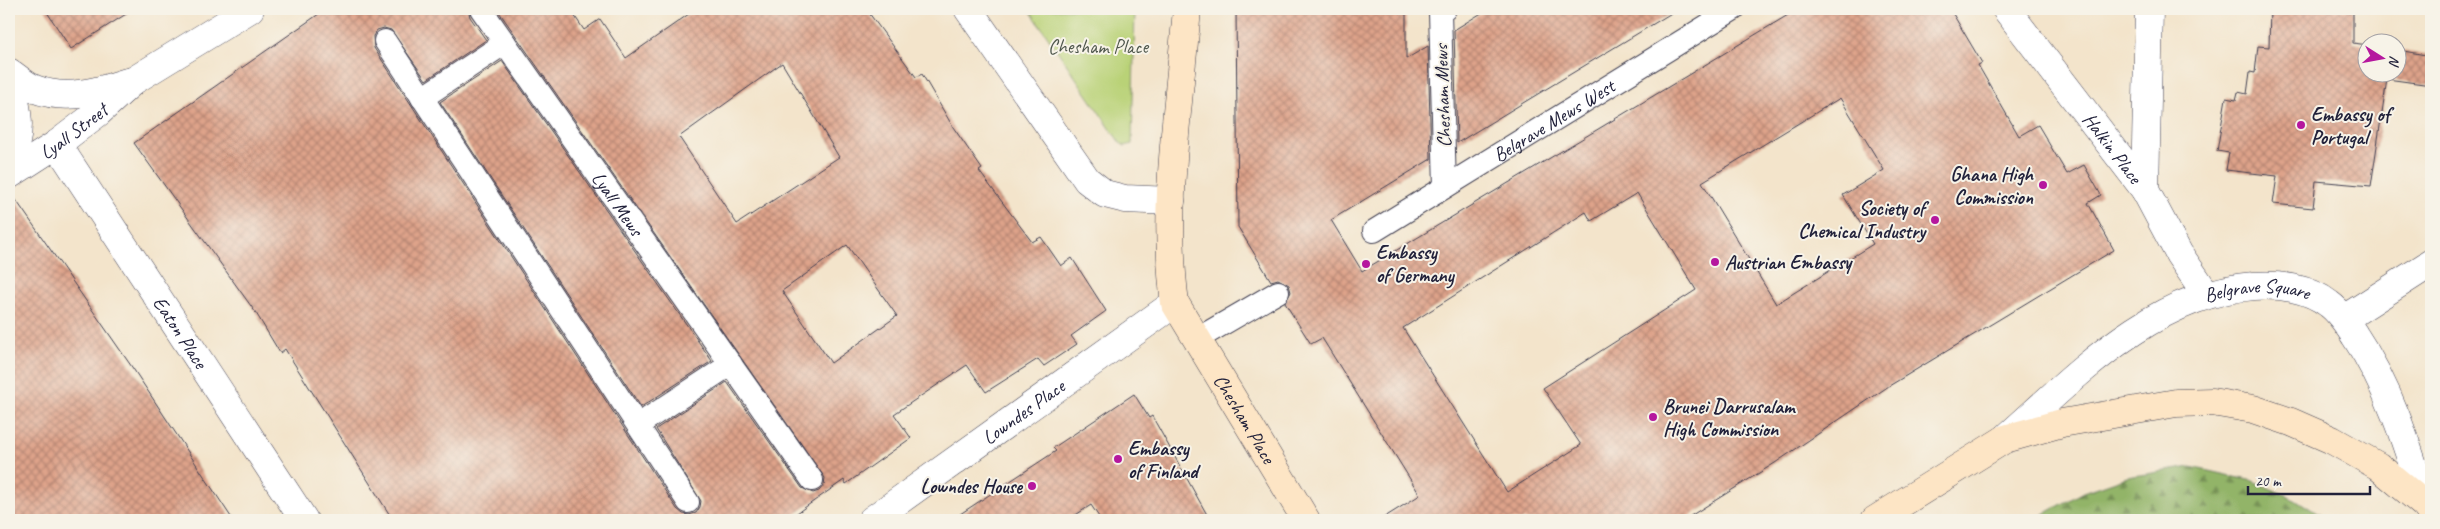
<svg xmlns="http://www.w3.org/2000/svg" width="2440" height="529" font-family="Caveat,sans-serif">
	<style>
		.green { fill: #b9d277; stroke: #6e7a59 }
		.forest { fill: url(#forest-firs); stroke: #5a6b52 }
		.building { fill: url(#building-cross-hatch); fill-rule: evenodd }
		.lines { fill: none; stroke-linecap: round; stroke-linejoin: round }
		.service-casing { stroke: #413f51; stroke-width: 24 }
		.minor-casing { stroke: #413f51; stroke-width: 29 }
		.secondary-casing { stroke: #413f51; stroke-width: 29 }
		.service { stroke: #fff; stroke-width: 22 }
		.minor { stroke: #fff; stroke-width: 28 }
		.secondary { stroke: #fde5c5; stroke-width: 28 }
		.poi-dot { fill: #b5179e; stroke: #f7f3e8; stroke-width: 2 }
		.labels { text-anchor: middle; stroke-width: 4; stroke-linejoin: round; paint-order: stroke }
		.park-label { font-size: 20px; fill: #4f574d; stroke: #f7f3e8 }
		.street-label { font-size: 20px; fill: #22223b; stroke: #f7f3e8 }
		.poi-label { font-size: 20px; font-weight: bold; fill: #22223b; stroke: #f7f3e8; text-anchor: start }
	</style>
	<defs>
		<pattern id="forest-firs" width="22" height="20" patternUnits="userSpaceOnUse" patternTransform="scale(1.25)"><rect width="22" height="20" fill="#92b468"/><path d="M5 1l3.5 6h-7zM16 11l3.5 6h-7z" fill="#779257"/></pattern>
		<pattern id="building-cross-hatch" width="8" height="8" patternUnits="userSpaceOnUse" patternTransform="scale(1.25)"><rect width="8" height="8" fill="#dea38a"/><path d="M0 0l8 8M0 8l8-8" fill="none" stroke="#b48472"/></pattern>
	</defs>
	<rect width="100%" height="100%" fill="#f7f3e8"/>
	<filter id="ink" filterUnits="userSpaceOnUse"><feTurbulence type="fractalNoise" baseFrequency=".02" numOctaves="2"/><feDisplacementMap in="SourceGraphic" scale="10" xChannelSelector="R" yChannelSelector="G"/><feConvolveMatrix kernelMatrix="1 2 1 2 8 2 1 2 1" color-interpolation-filters="sRGB"/></filter>
	<filter id="wash" filterUnits="userSpaceOnUse"><feTurbulence type="fractalNoise" baseFrequency=".0096" numOctaves="4" result="noise"/><feDisplacementMap in="SourceGraphic" scale="20" xChannelSelector="R" yChannelSelector="G"/><feGaussianBlur stdDeviation="1.12" result="paint"/><feColorMatrix in="noise" values="0 0 0 0 0 0 0 0 0 0 0 0 0 0 0 0 0 1.4 0 .05"/><feComposite in="paint" operator="in"/></filter>
	<g filter="url(#wash)">
		<rect width="100%" height="100%" fill="#f3e4cb"/>
		<path class="green" d="M1029 9H1135L1132 144 1125 146 1120 143Z"/>
		<path class="forest" d="M2191 467 2253 481 2295 499 2328 520H2033L2084 492 2127 477Z"/>
		<g id="blocks">
			<g class="building">
				<path d="M45 9H134L71 49Z"/>
				<path d="M326 9H468L470 17 486 40 426 80 391 30 384 28 377 30 373 36 374 48 677 509 683 514 689 515 696 513 700 507 701 501 656 429 727 382 802 488 813 493 819 491 824 485 825 478 497 9H570L584 30 600 19 626 58 696 9H866L916 77 922 74 953 127 982 169 979 171 1032 242 1041 237 1061 266 1072 258 1106 311 1071 336 1077 344 1044 366 1038 359 986 392 967 365 894 414 911 438 846 484 844 480 787 520H393L285 349 280 353 256 313 134 143ZM782 63 839 157 737 224 679 137ZM847 245 897 316 831 363 782 291Z"/>
				<path d="M1236 9H1406V59L1428 46 1431 159 1331 220 1362 271 1798 9H1950L1982 63 1978 65 2019 136 2038 125 2067 174 2084 165 2101 195 2088 203 2114 250 1889 386 1775 463 1684 520H1380L1420 495 1322 338 1311 344 1285 303 1291 292 1289 285 1278 279 1271 281 1238 227ZM1840 98 1884 170 1843 195 1873 244 1776 304 1702 182ZM1637 193 1696 290 1543 388 1581 445 1507 492 1403 328 1586 212 1591 221Z"/>
				<path d="M1488 9H1678L1457 143 1454 30Z"/>
				<path d="M2270 9H2353V43L2368 45V72H2398V50L2431 56V85L2387 79 2371 186 2316 181 2313 208 2273 204 2277 176 2226 170 2229 153 2217 151 2226 98 2236 100 2238 92 2247 94 2250 72 2255 73 2258 46 2269 47Z"/>
				<path d="M502 61 712 361 641 407 440 102Z"/>
				<path d="M9 190 134 370 233 520H9Z"/>
				<path d="M1134 394 1149 418 1152 416 1210 520H1101L1091 505 1068 520H951L1056 451 1053 448Z"/>
			</g>
		</g>
	</g>
	<g filter="url(#ink)">
		<use href="#blocks" fill-opacity="0" stroke="#413f51" stroke-width="1"/>
		<g class="lines">
			<g class="service-casing">
				<g id="service">
					<path id="s1" d="M481 9 812 480"/>
					<path d="M385 41 688 502"/>
					<path d="M422 98 505 43"/>
					<path d="M1445 187 1440 12 1445 9"/>
					<path id="s2" d="M1374 231 1734 9"/>
					<path d="M1197 339 1278 292"/>
					<path d="M638 425 731 364"/>
				</g>
			</g>
			<g class="minor-casing">
				<g id="minor">
					<path d="M968 9 1087 180 1105 194 1125 199 1171 201"/>
					<path id="s3" d="M2006 9 2145 190 2179 254 2207 295"/>
					<path d="M9 72C17 77 26 86 35 89 66 101 96 92 127 82"/>
					<path d="M9 73C16 106 25 130 9 161"/>
					<path id="s4" d="M57 144 304 520"/>
					<path id="s5" d="M9 175 57 144 99 112 133 81 250 9"/>
					<path d="M2145 190 2149 9"/>
					<path d="M2344 319 2431 263"/>
					<path id="s6" d="M2005 439C2077 375 2153 294 2254 286 2279 284 2309 288 2329 304 2340 312 2348 325 2355 336 2390 388 2408 448 2426 506"/>
					<path id="s7" d="M872 520 1175 303"/>
				</g>
			</g>
			<g class="secondary-casing">
				<g id="secondary">
					<path id="s8" d="M1187 9C1179 106 1162 206 1175 303L1306 520"/>
					<path d="M1875 520 2005 439 2062 423 2176 403 2212 402 2253 409 2291 422 2332 440 2378 466 2426 506 2431 514"/>
				</g>
			</g>
			<use href="#service" class="service"/>
			<use href="#minor" class="minor"/>
			<use href="#secondary" class="secondary"/>
		</g>
	</g>
	<g class="poi-dot">
		<circle cx="2301" cy="125" r="5"/>
		<circle cx="2043" cy="185" r="5"/>
		<circle cx="1935" cy="220" r="5"/>
		<circle cx="1715" cy="262" r="5"/>
		<circle cx="1366" cy="264" r="5"/>
		<circle cx="1653" cy="417" r="5"/>
		<circle cx="1118" cy="459" r="5"/>
		<circle cx="1032" cy="486" r="5"/>
	</g>
	<g class="labels">
		<g class="park-label">
			<text x="1098" y="53">Chesham Place</text>
		</g>
		<g class="street-label">
			<text transform="translate(1442 96) rotate(-92)" y="7">Chesham Mews</text>
			<text dy="7" stroke="none"><textPath href="#s2" startOffset="211">Belgrave Mews West</textPath></text>
			<text dy="7" stroke="none"><textPath href="#s5" startOffset="78">Lyall Street</textPath></text>
			<text dy="7" stroke="none"><textPath href="#s3" startOffset="175">Halkin Place</textPath></text>
			<text dy="7" stroke="none"><textPath href="#s1" startOffset="238">Lyall Mews</textPath></text>
			<text dy="7" stroke="none"><textPath href="#s6" startOffset="301">Belgrave Square</textPath></text>
			<text dy="7" stroke="none"><textPath href="#s4" startOffset="225">Eaton Place</textPath></text>
			<text dy="7" stroke="none"><textPath href="#s7" startOffset="186">Lowndes Place</textPath></text>
			<text dy="7" stroke="none"><textPath href="#s8" startOffset="430">Chesham Place</textPath></text>
		</g>
		<g class="poi-label">
			<text x="2311" y="121">Embassy of<tspan x="2311" dy="23">Portugal</tspan></text>
			<text x="2033" y="181" text-anchor="end">Ghana High<tspan x="2033" dy="23">Commission</tspan></text>
			<text x="1925" y="215" text-anchor="end">Society of<tspan x="1925" dy="23">Chemical Industry</tspan></text>
			<text x="1376" y="259">Embassy<tspan x="1376" dy="23">of Germany</tspan></text>
			<text x="1725" y="269">Austrian Embassy</text>
			<text x="1663" y="413">Brunei Darrusalam<tspan x="1663" dy="23">High Commission</tspan></text>
			<text x="1128" y="455">Embassy<tspan x="1128" dy="23">of Finland</tspan></text>
			<text x="1022" y="493" text-anchor="end">Lowndes House</text>
		</g>
	</g>
	<rect width="2440" height="529" fill="none" stroke="#f7f3e8" stroke-width="30"/>
	<g transform="translate(2382 58) rotate(101)"><circle r="24" fill="#f7f3e8" stroke="#a29fa3"/>
	<path d="M0-4L9 19L0 12L-9 19Z" fill="#b5179e"/>
	<text y="-8" font-size="14" font-weight="bold" text-anchor="middle" fill="#22223b">N</text>
	</g>
	<path d="M2248 486v8h122v-8" fill="none" stroke="#22223b" stroke-width="2.5"/>
	<text x="2255" y="486" font-size="15" fill="#22223b" stroke="#f7f3e8" stroke-width="4" paint-order="stroke">20 m</text>
</svg>
